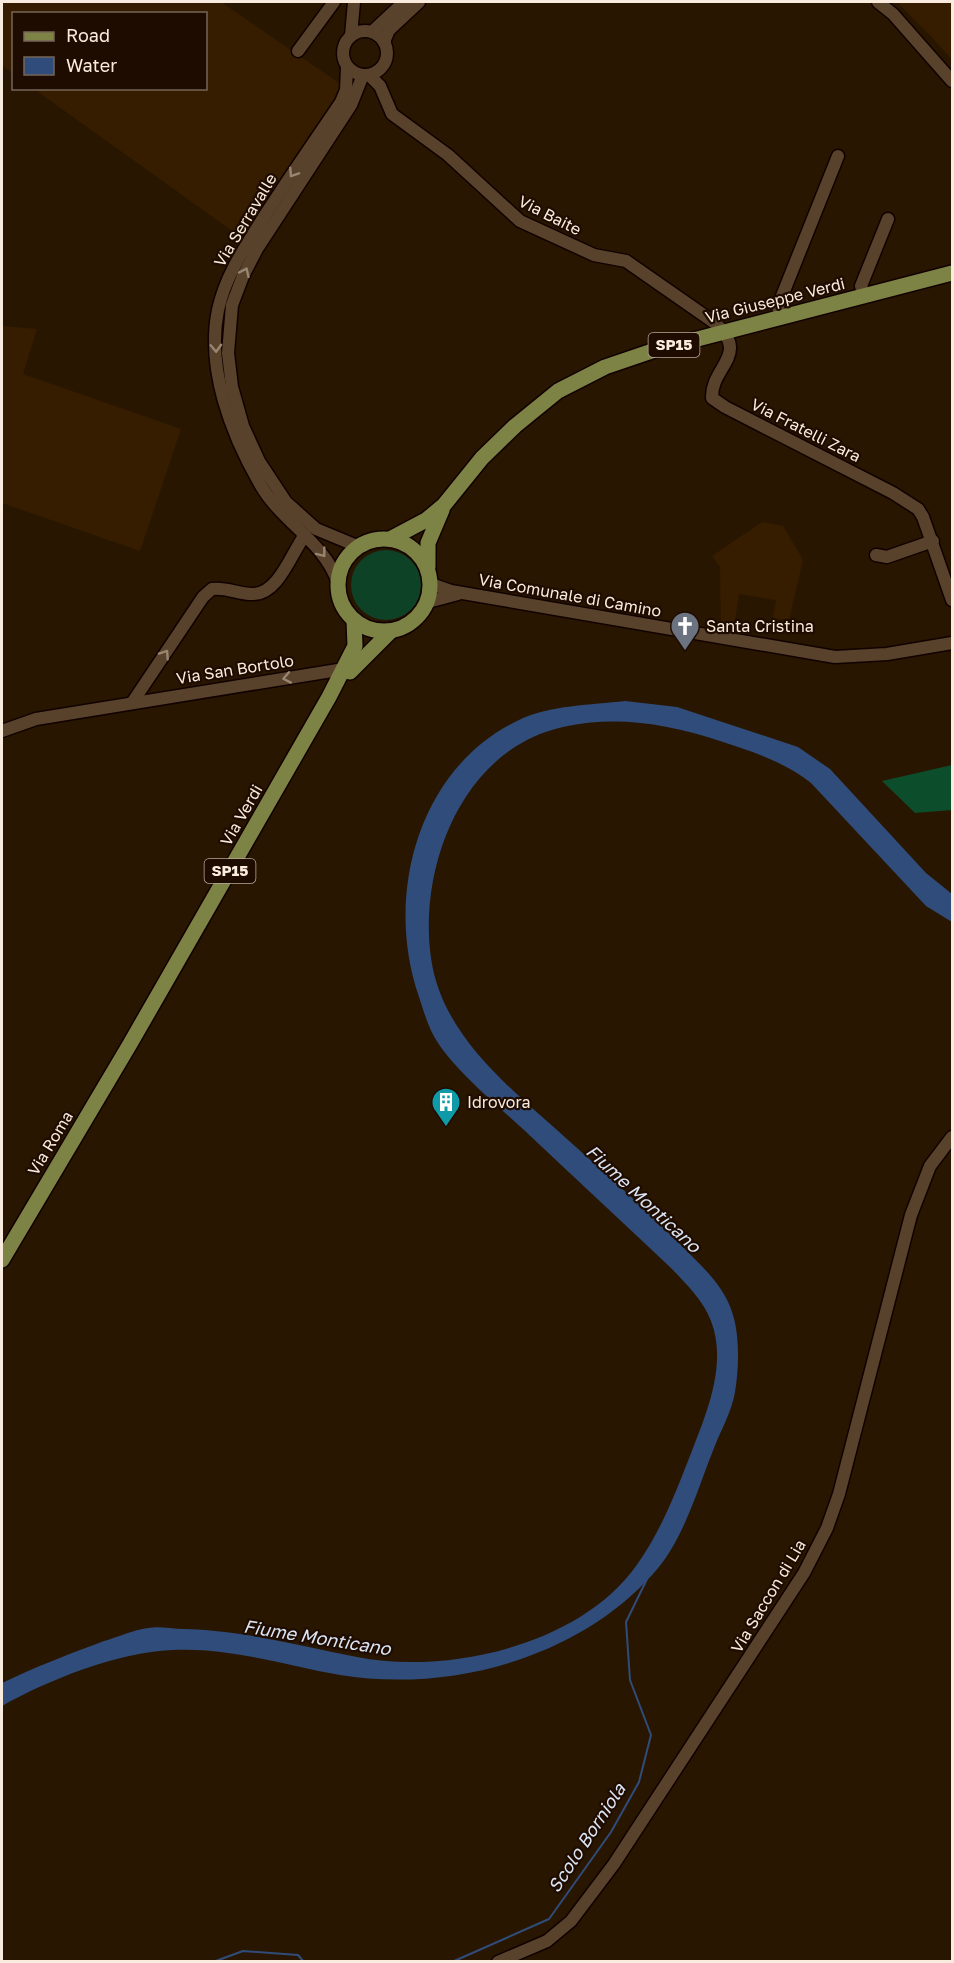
<svg xmlns="http://www.w3.org/2000/svg" width="954" height="1963" font-family="'Golos Text',sans-serif">
	<style>
		.built { fill: #361d00 }
		.green { fill: #0e4226 }
		.forest { fill: #0c4d2c }
		.water { fill: #2f4c7a }
		.lines { fill: none; stroke-linecap: round; stroke-linejoin: round }
		.stream { stroke: #2f4c7a; stroke-width: 2 }
		.minor-casing { stroke: #110200; stroke-width: 15 }
		.major-casing { stroke: #110200; stroke-width: 18 }
		.minor { stroke: #58422b; stroke-width: 12 }
		.major { stroke: #7d8245; stroke-width: 15 }
		.oneway { stroke: #988672 }
		.labels { text-anchor: middle; stroke-width: 4.5; stroke-linejoin: round; paint-order: stroke }
		.shield { fill: #1f0c00; stroke: #b8a89b; stroke-width: 1.5 }
		.shield-label { font-size: 15px; font-weight: bold; fill: #f9ebdd }
		.street-label { font-size: 16px; fill: #f9ebdd; stroke: #1f0c00 }
		.poi-label { font-size: 16px; fill: #f9ebdd; stroke: #1f0c00; text-anchor: start }
		.water-label { font-size: 18px; font-style: italic; fill: #dbe5f4; stroke: #1f0c00 }
	</style>
	<rect width="100%" height="100%" fill="#291601"/>
	<g class="built">
		<path d="M2 2H221L342 85 341 91 250 233 238 235 34 89 206 88V14H14L13 74 2 65Z"/>
		<path d="M897 2H952V60L930 35Z"/>
		<path d="M2 326 37 329 23 374 181 429 140 551 2 503Z"/>
		<path d="M762 522 783 526 803 560 789 620 773 618 776 600 739 594 733 633 721 631 720 567 712 556Z"/>
	</g>
	<circle class="green" cx="386" cy="585" r="35"/>
	<path class="forest" d="M952 765V810L915 813 882 781Z"/>
	<path class="water" d="M625 701 677 707 798 747 830 769 926 873 952 894V922L926 906 811 783C783 761 753 752 720 741 668 724 617 715 563 727 463 749 418 866 431 958 442 1037 512 1089 567 1139 604 1172 642 1206 677 1241 697 1262 723 1283 732 1312 740 1335 739 1368 735 1392 732 1411 721 1430 714 1448 697 1490 684 1540 653 1574 578 1658 450 1693 340 1675 284 1665 229 1647 172 1650 118 1652 48 1680 2 1706V1683C35 1667 69 1654 104 1641 118 1637 133 1630 148 1628 159 1626 172 1629 183 1629 243 1630 298 1646 357 1657 447 1675 580 1645 636 1566 662 1530 677 1489 693 1448 708 1410 727 1362 711 1321 703 1300 687 1285 672 1269 623 1223 573 1176 524 1130 497 1105 458 1073 438 1043 429 1030 424 1012 419 997 384 897 417 768 519 720 550 705 591 705 625 701Z"/>
	<g class="lines">
		<g class="stream">
			<path d="M213 1962 243 1951 298 1955 304 1962"/>
			<path d="M452 1962 549 1919 611 1832 639 1782 651 1735 630 1680 626 1622 647 1579"/>
		</g>
		<g class="minor-casing">
			<g id="minor">
				<path d="M878 2 893 14 952 81"/>
				<circle cx="365" cy="53" r="22"/>
				<path d="M372 32 404 2"/>
				<path d="M351 36 354 2"/>
				<path d="M384 42 389 30 419 2"/>
				<path d="M298 51 334 2"/>
				<path d="M369 75 380 86 392 114 448 155 520 221 594 255 626 261 715 323C751 355 711 366 712 398L725 407 893 493 918 509 923 517 952 600"/>
				<path d="M864 296 861 286 888 219"/>
				<path d="M780 317 778 306 838 156"/>
				<path d="M357 546 316 529 286 502 259 461 243 426 232 387 228 353 232 305 243 276 257 249 351 105 363 75"/>
				<path d="M876 555 887 557 933 541"/>
				<path d="M338 583C324 541 281 522 260 484 231 434 206 368 218 310 226 273 248 243 267 212 291 175 316 139 341 102L346 90 347 67"/>
				<path d="M431 584 451 591 835 657 887 654 952 643"/>
				<path d="M428 602 458 594"/>
				<path d="M132 703 203 597 212 589C228 587 239 595 254 594 279 593 292 552 305 535"/>
				<path d="M2 731 36 719 344 669"/>
				<path d="M498 1962 547 1941 571 1921 614 1864 804 1573 827 1528 839 1494 911 1215 930 1166 952 1137"/>
			</g>
		</g>
		<g class="major-casing">
			<g id="major">
				<path d="M392 538 426 520 444 505 482 458 515 426 558 391 605 367 655 350 952 273"/>
				<circle cx="384" cy="585" r="46"/>
				<path d="M428 567V543L442 510"/>
				<path d="M350 672 391 631"/>
				<path d="M2 1260 130 1044 329 697 355 646 354 620"/>
			</g>
		</g>
		<use href="#minor" class="minor"/>
		<use href="#major" class="major"/>
	</g>
	<defs><path id="oneway-chevron" d="M-2-3.5L2.5 0L-2 3.5" fill="none" stroke-width="1.6" stroke-linecap="round" stroke-linejoin="round" transform="scale(1.5)"/></defs>
	<g class="oneway">
		<use href="#oneway-chevron" transform="translate(293 173) rotate(123)"/>
		<use href="#oneway-chevron" transform="translate(245 272) rotate(-65)"/>
		<use href="#oneway-chevron" transform="translate(216 348) rotate(88)"/>
		<use href="#oneway-chevron" transform="translate(322 553) rotate(52)"/>
		<use href="#oneway-chevron" transform="translate(165 654) rotate(-56)"/>
		<use href="#oneway-chevron" transform="translate(287 678) rotate(169)"/>
	</g>
	<defs>
		<g id="church-pin" transform="scale(1.5)"><path d="M0 17L-7.5 6A9.5 9.5 0 1 1 7.5 6Z" fill="#6b7280" stroke="#1f0c00"/><path d="M-1.2-6h2.4v3.5h3.3v2.4h-3.3V6h-2.4V-.1h-3.3v-2.4h3.3Z" fill="#fff"/></g>
		<g id="building-pin" transform="scale(1.5)"><path d="M0 17L-7.5 6A9.5 9.5 0 1 1 7.5 6Z" fill="#0f9aa8" stroke="#1f0c00"/><path d="M-4-6H4V6H1V3H-1V6H-4ZM-2.5-4.3h1.7v1.8h-1.7ZM.8-4.3h1.7v1.8H.8ZM-2.5-1h1.7V.8h-1.7ZM.8-1h1.7V.8H.8Z" fill="#fff"/></g>
	</defs>
	<g fill-rule="evenodd">
		<use href="#church-pin" x="685" y="626"/>
		<use href="#building-pin" x="446" y="1102"/>
	</g>
	<g class="labels">
		<g class="shield">
			<rect x="648.5" y="333" width="51" height="24" rx="4.5"/>
			<rect x="204.5" y="859" width="51" height="24" rx="4.5"/>
		</g>
		<g class="shield-label">
			<text x="674" y="350">SP15</text>
			<text x="230" y="876">SP15</text>
		</g>
		<g class="street-label">
			<text transform="translate(550 215) rotate(27)" y="6">Via Baite</text>
			<text transform="translate(245 220) rotate(-59)" y="6">Via Serravalle</text>
			<text transform="translate(775 300) rotate(-14)" y="6">Via Giuseppe Verdi</text>
			<text transform="translate(806 430) rotate(27)" y="6">Via Fratelli Zara</text>
			<text transform="translate(570 595) rotate(10)" y="6">Via Comunale di Camino</text>
			<text transform="translate(235 669) rotate(-9)" y="6">Via San Bortolo</text>
			<text transform="translate(241 815) rotate(-60)" y="6">Via Verdi</text>
			<text transform="translate(50 1143) rotate(-59)" y="6">Via Roma</text>
			<text transform="translate(768 1596) rotate(-59)" y="6">Via Saccon di Lia</text>
		</g>
		<g class="poi-label">
			<text x="706" y="632">Santa Cristina</text>
			<text x="467" y="1108">Idrovora</text>
		</g>
		<g class="water-label">
			<text transform="translate(643 1199) rotate(43)" y="6">Fiume Monticano</text>
			<text transform="translate(317 1638) rotate(9)" y="6">Fiume Monticano</text>
			<text transform="translate(587 1838) rotate(-57)" y="6">Scolo Borniola</text>
		</g>
	</g>
	<rect width="954" height="1963" fill="none" stroke="#f9ebdd" stroke-width="6"/>
	<rect x="12" y="12" width="195" height="78" fill="#1f0c00" stroke="#766558" stroke-width="1.5"/>
	<rect x="24" y="32" width="30" height="9" fill="#7d8245" stroke="#766558" stroke-width="1.5"/>
	<text x="66" y="42" font-size="18" fill="#f9ebdd">Road</text>
	<rect x="24" y="57" width="30" height="18" fill="#2f4c7a" stroke="#766558" stroke-width="1.5"/>
	<text x="66" y="72" font-size="18" fill="#f9ebdd">Water</text>
</svg>
